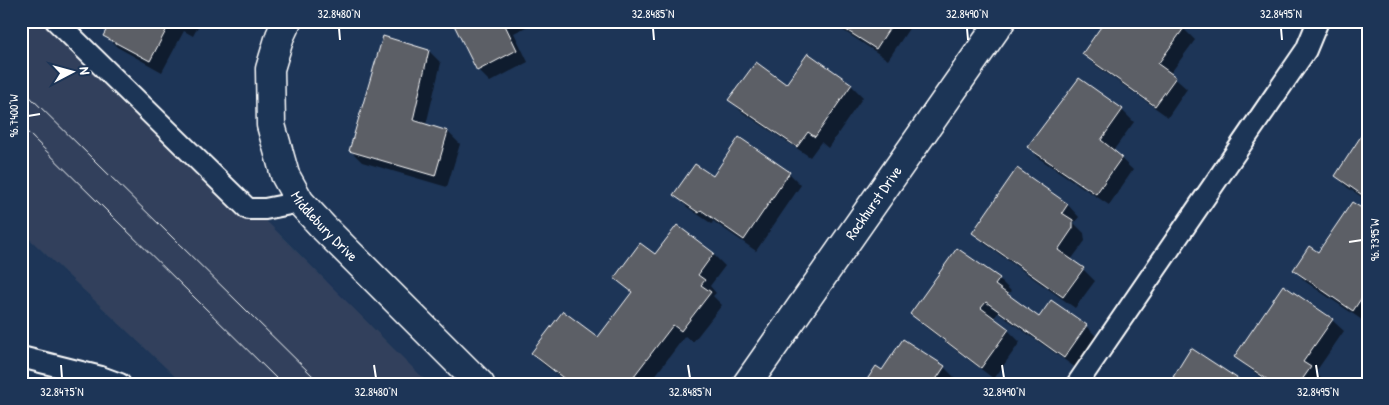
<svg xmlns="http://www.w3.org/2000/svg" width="1389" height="405" font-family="'Patrick Hand',sans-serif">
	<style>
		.built { fill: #30415c }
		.shadow { fill: #0007 }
		.building { fill: #5b5e66; stroke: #fff }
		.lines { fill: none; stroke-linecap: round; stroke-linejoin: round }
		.lane-casing { stroke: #fff; stroke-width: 24 }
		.street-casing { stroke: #fff; stroke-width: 31 }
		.lane { stroke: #1d3557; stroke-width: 20 }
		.street { stroke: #1d3557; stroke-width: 28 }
		.tram { stroke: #fff; stroke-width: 1 }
		.ticks { fill: none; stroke: #fff; stroke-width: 2 }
		.labels { text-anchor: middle; stroke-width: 4; stroke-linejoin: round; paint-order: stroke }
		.street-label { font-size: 15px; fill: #fff; stroke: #1d3557 }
		.neatline { fill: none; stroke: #fff; stroke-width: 2 }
		.ticks-label { font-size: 12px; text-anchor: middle; fill: #fff }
	</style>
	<rect width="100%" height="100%" fill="#1d3557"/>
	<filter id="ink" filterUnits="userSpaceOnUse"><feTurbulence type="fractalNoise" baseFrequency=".02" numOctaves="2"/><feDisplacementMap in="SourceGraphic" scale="10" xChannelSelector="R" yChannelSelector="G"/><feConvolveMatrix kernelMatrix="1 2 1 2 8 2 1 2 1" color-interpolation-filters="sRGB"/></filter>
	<g filter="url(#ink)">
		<path class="built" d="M21 21H67L429 384H183L21 231Z"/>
		<g class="shadow">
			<path d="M112 21H201L193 36 184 31 162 72 117 47 105 35Z"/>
			<path d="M453 21H538L514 33 528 62 490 82 478 70Z"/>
			<path d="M829 21H914L888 60Z"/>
			<path d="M1183 28 1195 40 1170 74 1187 89 1168 117 1095 65 1084 53Z"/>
			<path d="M429 51 441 63 426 125 448 132 460 144 447 187 362 162 350 150Z"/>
			<path d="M808 54 851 85 863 97 828 148 821 142 810 157 742 112 730 100 786 85Z"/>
			<path d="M1122 110 1134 122 1113 151 1133 170 1109 205 1040 159 1028 147Z"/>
			<path d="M1368 137V201L1348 188 1336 176Z"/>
			<path d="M1017 170 1068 205 1079 217 1074 223 1084 233 1085 241 1071 260 1083 269 1095 281 1075 308 985 244 973 232Z"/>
			<path d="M789 173 801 185 756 251 713 221 712 224 687 207 675 195 713 178Z"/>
			<path d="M1368 214V318L1365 322 1306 282 1294 270 1318 254Z"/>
			<path d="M678 227 713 254 725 266 710 286 716 293 713 296 722 305 693 342 685 336 649 384H569L544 365 532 353 598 339 632 293 616 278 656 256Z"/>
			<path d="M999 279 1011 291 1007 295 1039 318 1086 326 1098 338 1076 368 998 313 993 319 1008 330 1020 342 994 379 924 326 912 314Z"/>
			<path d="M1332 320 1344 331 1315 373 1322 379 1319 384H1271L1248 368 1236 356Z"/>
			<path d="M944 367 956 379 953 384H866L883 372Z"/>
		</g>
		<g class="building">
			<path d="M111 21H171L150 61 103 36Z"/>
			<path d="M452 21H503L517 50 477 71Z"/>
			<path d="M832 21H894L876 49Z"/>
			<path d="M1105 21H1175L1184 28 1158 64 1176 77 1155 106 1082 54Z"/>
			<path d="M383 36 429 50 413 120 448 131 435 176 349 151Z"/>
			<path d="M808 53 852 84 815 137 808 132 797 147 728 100 756 62 786 84Z"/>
			<path d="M1079 78 1123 109 1101 140 1122 157 1096 194 1027 147Z"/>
			<path d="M1363 133 1368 136V199L1335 176Z"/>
			<path d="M739 137 790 172 744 240 701 210 699 213 673 195 695 164 713 176Z"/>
			<path d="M1017 168 1068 204 1062 213 1073 220V228L1058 250 1084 268 1063 297 972 233Z"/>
			<path d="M1352 202 1368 212V288L1353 311 1293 270 1309 246 1318 252Z"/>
			<path d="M677 225 714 253 698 275 705 280 701 285 711 292 681 331 673 325 634 376 644 383 643 384H571L531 353 563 311 598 337 632 292 614 278 640 243 655 254Z"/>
			<path d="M957 248 1000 278 995 285 1039 317 1051 300 1087 325 1064 358 986 302 981 308 1009 329 981 368 910 314Z"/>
			<path d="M1283 285 1333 319 1303 362 1311 367 1299 384H1274L1234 357Z"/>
			<path d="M903 339 945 366 933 384H864L876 366 882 370Z"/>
			<path d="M1191 348 1246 384H1184L1173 377Z"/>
		</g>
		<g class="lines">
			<g class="lane-casing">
				<g id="lane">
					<path d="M56 21 248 209H265L300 202"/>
					<path d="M21 357 101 377 120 384"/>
					<path d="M1077 384 1306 50 1318 21"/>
				</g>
			</g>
			<g class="street-casing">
				<g id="street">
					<path id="s1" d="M287 21 280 36 270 69 271 125 285 175 300 202 324 228 480 384"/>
					<path id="s2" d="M747 384 1001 21"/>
				</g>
			</g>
			<use href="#lane" class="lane"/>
			<use href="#street" class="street"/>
			<g class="tram">
				<path d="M21 88 321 384"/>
				<path d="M21 126 282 384"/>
			</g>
		</g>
	</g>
	<path class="ticks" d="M339 28 340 40M653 28 654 40M967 28 968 40M1281 28 1282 40M28 116 40 114M1349 242 1362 240M61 365 62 378M374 365 376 378M688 365 690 378M1002 365 1004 378M1316 365 1318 378"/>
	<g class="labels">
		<g class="street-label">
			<text dy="5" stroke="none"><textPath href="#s2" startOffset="221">Rockhurst Drive</textPath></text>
			<text dy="5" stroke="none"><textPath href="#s1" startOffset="224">Middlebury Drive</textPath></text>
		</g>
	</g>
	<rect width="1389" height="405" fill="none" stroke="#1d3557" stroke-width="55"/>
	<g transform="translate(72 72) rotate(84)" stroke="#1d3557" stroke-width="4" paint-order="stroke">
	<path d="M0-4L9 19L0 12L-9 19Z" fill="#ffffff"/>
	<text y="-8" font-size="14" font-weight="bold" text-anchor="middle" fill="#ffffff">N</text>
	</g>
	<rect x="28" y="28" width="1334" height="350" class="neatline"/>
	<g class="ticks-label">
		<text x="339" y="18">32.8480°N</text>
		<text x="653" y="18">32.8485°N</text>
		<text x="967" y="18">32.8490°N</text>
		<text x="1281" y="18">32.8495°N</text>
		<text transform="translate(14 116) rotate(-90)" y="4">96.7400°W</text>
		<text transform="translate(1375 240) rotate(-90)" y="4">96.7395°W</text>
		<text x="62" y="396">32.8475°N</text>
		<text x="376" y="396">32.8480°N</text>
		<text x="690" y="396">32.8485°N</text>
		<text x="1004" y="396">32.8490°N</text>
		<text x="1318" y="396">32.8495°N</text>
	</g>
</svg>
